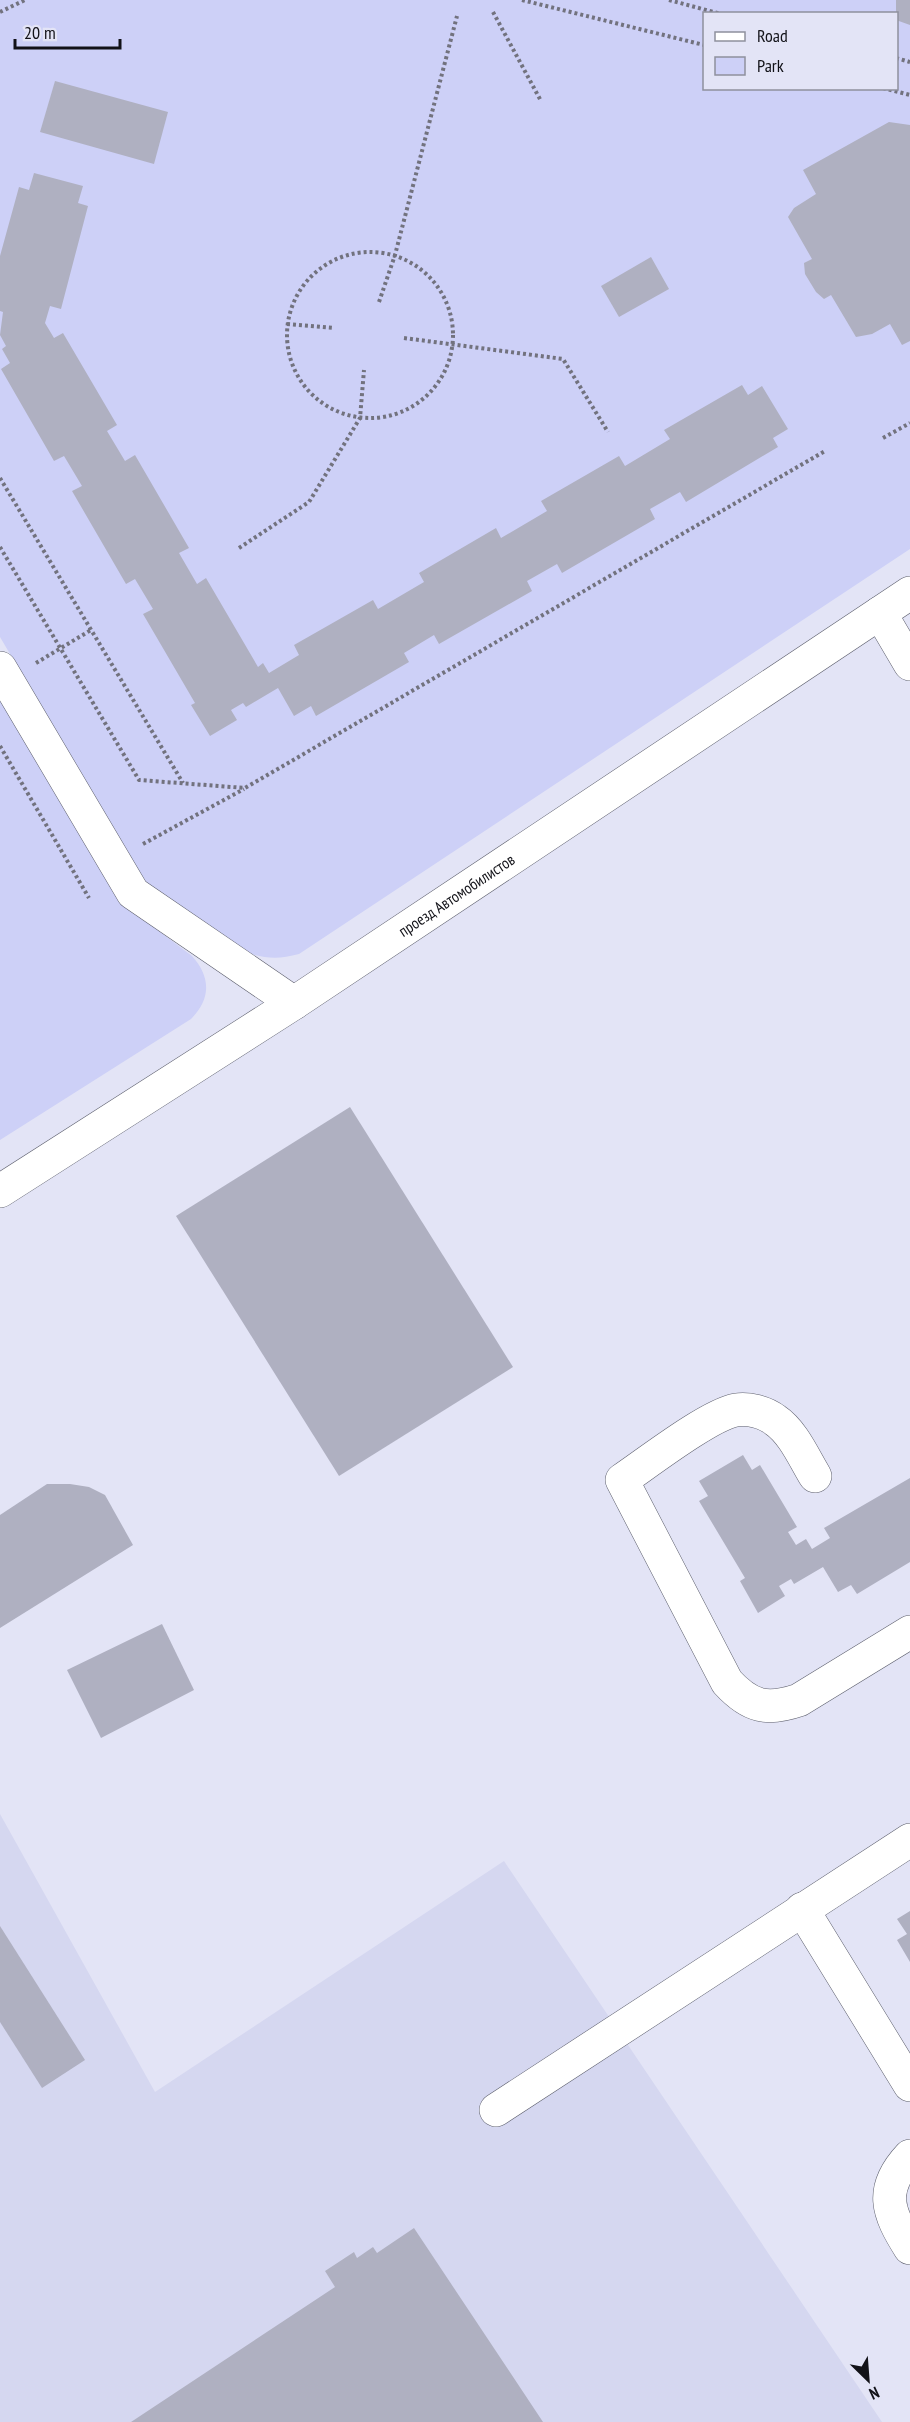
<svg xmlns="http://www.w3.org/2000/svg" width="910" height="2422" font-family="'PT Sans Narrow',sans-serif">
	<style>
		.built { fill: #d5d7f0 }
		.green { fill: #cdd0f7; fill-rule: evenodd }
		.building { fill: #afb0c1 }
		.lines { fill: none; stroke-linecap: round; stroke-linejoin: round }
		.minor-casing { stroke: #5e606e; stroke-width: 34 }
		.path { stroke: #72727e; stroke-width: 4; stroke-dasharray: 3 3; stroke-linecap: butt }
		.minor { stroke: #fff; stroke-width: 33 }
		.labels { text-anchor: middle; stroke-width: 4.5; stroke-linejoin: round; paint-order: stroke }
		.street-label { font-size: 16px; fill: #121218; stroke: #e3e4f6 }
	</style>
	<rect width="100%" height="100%" fill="#e3e4f6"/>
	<path class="built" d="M0 1814 155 2092 504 1861 882 2422H0Z"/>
	<g class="green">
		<path d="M0 0H910V549L299 954C280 959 267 959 248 953L145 883 0 637ZM704 14H896V88H704Z"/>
		<path d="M0 696 123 904 192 956C211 977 211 999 191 1019L0 1140Z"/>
	</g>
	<g class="building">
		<path d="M896 0H910V25L896 20Z"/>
		<path d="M55 81 168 112 154 164 40 132Z"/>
		<path d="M889 122 910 125V341L902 345 890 324 872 334 856 337 831 295 824 299 816 292 805 274 804 263 812 259 788 217 794 208 816 194 803 170Z"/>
		<path d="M34 173 83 186 78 203 88 206 61 309 50 306 45 323 54 338 63 333 117 425 107 431 125 461 135 455 189 548 179 553 197 584 206 578 258 667 263 663 269 673 299 655 294 645 373 600 378 609 424 582 419 573 496 528 501 538 547 511 541 501 619 456 625 466 670 439 664 430 742 385 748 395 762 386 788 429 773 438 778 447 686 502 680 492 650 509 655 519 562 573 557 564 527 581 532 591 439 644 434 635 404 653 409 662 316 716 311 706 294 716 278 688 246 707 243 703 231 710 237 720 210 736 191 705 195 703 143 614 153 609 135 579 126 584 72 491 82 486 64 456 54 461 1 369 10 363 2 349 6 346 0 335 3 312 0 311V256L19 187 29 190Z"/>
		<path d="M651 257 669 289 619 317 601 286Z"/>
		<path d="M350 1107 513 1367 339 1476 176 1216Z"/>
		<path d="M743 1455 752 1470 760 1465 797 1527 788 1532 796 1545 806 1539 812 1549 830 1538 824 1528 910 1478V1562L857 1594 851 1585 838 1592 823 1567 794 1584 791 1579 779 1586 785 1596 758 1613 740 1581 745 1578 699 1501 708 1496 699 1481Z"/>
		<path d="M47 1484H70L89 1487 105 1495 133 1545 0 1628V1515Z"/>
		<path d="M162 1624 194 1690 101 1738 67 1670Z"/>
		<path d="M910 1911V1962L897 1940 907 1934 897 1919Z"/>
		<path d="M0 1926 85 2060 42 2088 0 2022Z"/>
		<path d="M414 2228 543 2422H131L335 2287 325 2271 354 2252 357 2258 373 2247 377 2253Z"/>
	</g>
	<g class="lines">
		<g class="minor-casing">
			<g id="minor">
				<path d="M880 613 910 664"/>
				<path d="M0 668 133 893 294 1003"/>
				<path id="s1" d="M0 1191 294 1003 910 593"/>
				<path d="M815 1476C804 1458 793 1432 775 1420 765 1412 748 1408 736 1410 709 1415 647 1463 622 1480L727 1682C750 1707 767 1711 799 1700L910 1632"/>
				<path d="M802 1909 910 2085"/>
				<path d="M496 2110 910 1840"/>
				<path d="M910 2156C879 2189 887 2212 910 2248"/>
			</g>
		</g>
		<g class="path">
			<path d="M522 0 704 45"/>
			<path d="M669 0 721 14"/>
			<path d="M0 12 25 0"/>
			<path d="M493 12 541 101"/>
			<path d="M896 58 910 62"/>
			<path d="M883 88 910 95"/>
			<circle cx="370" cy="335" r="83"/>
			<path d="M379 302 395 255 457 16"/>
			<path d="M287 324 334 328"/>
			<path d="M404 338 563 359 608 432"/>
			<path d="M883 438 910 423"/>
			<path d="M0 478 183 783"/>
			<path d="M0 547 139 780 245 788 825 451"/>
			<path d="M239 548 309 502 360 418 364 370"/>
			<path d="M36 663 91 630"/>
			<path d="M0 746 89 898"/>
			<path d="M143 844 244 789"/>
		</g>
		<use href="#minor" class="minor"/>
	</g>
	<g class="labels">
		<g class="street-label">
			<text dy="6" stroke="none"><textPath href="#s1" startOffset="544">проезд Автомобилистов</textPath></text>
		</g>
	</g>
	<rect x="703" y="12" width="195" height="78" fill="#e3e4f6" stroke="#8f909d" stroke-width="1.5"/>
	<rect x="715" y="32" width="30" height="9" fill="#ffffff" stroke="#8f909d" stroke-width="1.5"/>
	<text x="757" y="42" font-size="18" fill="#121218">Road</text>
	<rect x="715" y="57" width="30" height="18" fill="#cdd0f7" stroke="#8f909d" stroke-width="1.5"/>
	<text x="757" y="72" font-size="18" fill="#121218">Park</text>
	<g transform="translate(868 2380) rotate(155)" stroke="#e3e4f6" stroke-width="4.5" paint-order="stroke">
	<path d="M0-4.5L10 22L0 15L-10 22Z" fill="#121218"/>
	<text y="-9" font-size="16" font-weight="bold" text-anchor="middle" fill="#121218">N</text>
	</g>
	<path d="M15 39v9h105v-9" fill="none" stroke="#121218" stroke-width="3"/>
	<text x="24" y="39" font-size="18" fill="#121218" stroke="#e3e4f6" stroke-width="4.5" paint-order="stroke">20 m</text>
</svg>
